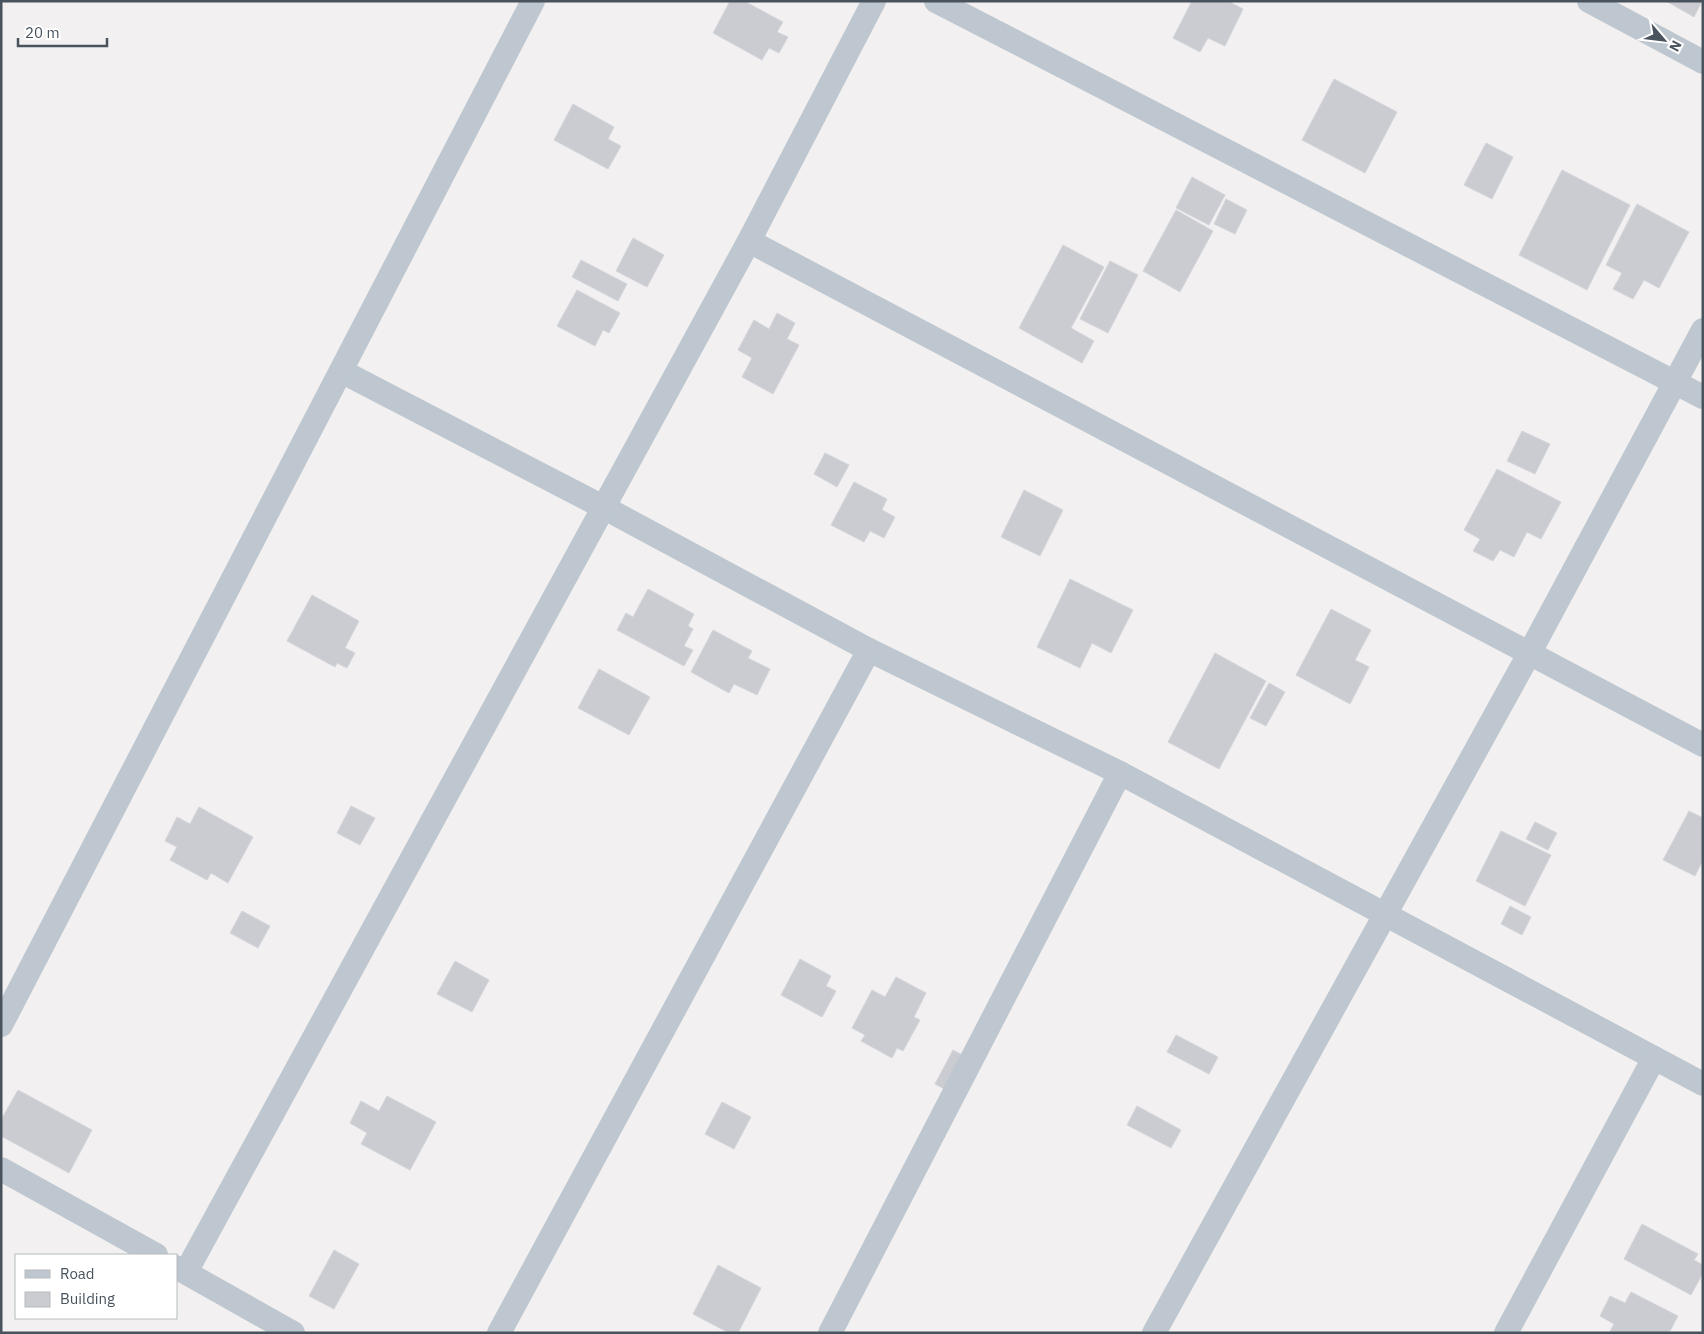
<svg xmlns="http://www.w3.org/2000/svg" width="1704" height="1334" font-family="'IBM Plex Sans',sans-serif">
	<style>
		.building { fill: #caccd2; stroke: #d4d6db }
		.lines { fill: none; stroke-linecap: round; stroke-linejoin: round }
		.street { stroke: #bec7cf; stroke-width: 24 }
	</style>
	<rect width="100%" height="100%" fill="#f2f0f0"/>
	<g class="building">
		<path d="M730 1H744L783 22 777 32 788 37 779 53 769 48 762 60 713 33Z"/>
		<path d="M1192 1H1228L1243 9 1225 46 1208 38 1200 52 1173 38Z"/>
		<path d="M1666 1H1702L1694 17Z"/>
		<path d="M1334 79 1397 112 1365 173 1302 140Z"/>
		<path d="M573 104 614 127 608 139 621 146 608 169 554 140Z"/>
		<path d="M1486 143 1513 157 1492 199 1464 185Z"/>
		<path d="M1562 170 1630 205 1587 290 1519 255Z"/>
		<path d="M1192 177 1225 195 1209 225 1176 208Z"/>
		<path d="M1226 199 1247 210 1235 234 1214 224Z"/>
		<path d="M1637 204 1689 232 1659 288 1644 280 1633 299 1613 289 1622 273 1606 265Z"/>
		<path d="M1176 210 1213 231 1180 292 1143 271Z"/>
		<path d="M633 238 664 255 647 287 616 271Z"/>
		<path d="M1063 245 1104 267 1071 328 1094 341 1082 363 1019 328Z"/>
		<path d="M581 260 627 284 618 301 572 277Z"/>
		<path d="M1110 261 1138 275 1108 333 1080 319Z"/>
		<path d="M577 290 620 313 609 333 603 330 595 346 557 326Z"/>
		<path d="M777 313 795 323 787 339 799 345 773 394 742 377 752 358 738 350 754 320 769 329Z"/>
		<path d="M1522 431 1550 444 1535 474 1507 461Z"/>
		<path d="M825 453 849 465 837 487 814 474Z"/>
		<path d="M1497 469 1561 502 1541 539 1527 532 1514 557 1500 550 1493 561 1473 551 1480 539 1464 530Z"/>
		<path d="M854 482 887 499 882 510 895 517 884 538 870 531 864 542 831 525Z"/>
		<path d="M1024 490 1063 510 1040 556 1001 537Z"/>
		<path d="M1070 579 1133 610 1111 653 1092 643 1080 668 1037 647Z"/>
		<path d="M648 589 694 614 688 626 693 629 684 646 693 650 684 666 617 630 626 613 633 617Z"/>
		<path d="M312 595 359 621 345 648 355 653 347 668 337 663 335 667 287 641Z"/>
		<path d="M1331 609 1371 630 1355 660 1369 667 1350 704 1296 675Z"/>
		<path d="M713 630 752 651 748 658 770 669 757 695 734 684 729 693 691 672Z"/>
		<path d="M1215 653 1266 681 1219 769 1168 742Z"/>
		<path d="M599 669 650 697 629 735 578 708Z"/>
		<path d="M1269 683 1285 692 1266 726 1250 718Z"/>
		<path d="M351 806 375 818 360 845 337 833Z"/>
		<path d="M199 807 253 837 228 883 211 873 207 880 170 860 177 847 165 841 177 817 190 824Z"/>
		<path d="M1689 811 1703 818V860L1695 876 1663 860Z"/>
		<path d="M1535 822 1557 833 1548 850 1526 839Z"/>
		<path d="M1501 831 1551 855 1525 906 1476 881Z"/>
		<path d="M1510 906 1531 917 1522 935 1501 924Z"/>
		<path d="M242 911 270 926 258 948 230 933Z"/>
		<path d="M800 959 831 976 826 986 836 991 822 1017 781 995Z"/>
		<path d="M455 961 489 980 472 1012 437 994Z"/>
		<path d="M896 977 926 993 914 1017 920 1020 903 1051 897 1048 892 1058 861 1041 865 1035 852 1028 872 990 885 997Z"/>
		<path d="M1176 1035 1218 1057 1209 1074 1167 1052Z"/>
		<path d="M953 1050 968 1058 950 1092 935 1084Z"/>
		<path d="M18 1090 92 1130 69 1173 1 1136V1120Z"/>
		<path d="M387 1096 436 1122 410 1170 361 1144 367 1133 350 1123 361 1101 379 1111Z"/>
		<path d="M722 1102 751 1117 734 1149 705 1134Z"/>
		<path d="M1137 1106 1181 1130 1171 1148 1127 1125Z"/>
		<path d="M1642 1224 1698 1254 1694 1260 1703 1265V1273L1691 1295 1624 1259Z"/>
		<path d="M334 1250 359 1264 334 1309 309 1296Z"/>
		<path d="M718 1265 761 1288 738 1333H729L693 1314Z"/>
		<path d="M1631 1292 1678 1316 1669 1333H1609L1614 1324 1600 1316 1610 1296 1625 1303Z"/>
	</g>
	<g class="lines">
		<g class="street">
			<path d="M936 1 1703 397"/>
			<path d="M1589 1 1703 62"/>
			<path d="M749 241 1703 745"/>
			<path d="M341 371 603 507 869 650 1120 773 1703 1084"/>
			<path d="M1 1025 533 1"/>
			<path d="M1 1169 156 1255"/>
			<path d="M176 1267 293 1333"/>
			<path d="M186 1272 749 241 874 1"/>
			<path d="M499 1333 869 650"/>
			<path d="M830 1333 1120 773"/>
			<path d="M1154 1333 1529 654 1703 330"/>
			<path d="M1506 1333 1654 1058"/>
		</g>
	</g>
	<rect width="1704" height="1334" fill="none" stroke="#48535d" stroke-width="5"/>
	<rect x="15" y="1254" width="162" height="65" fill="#ffffff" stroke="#b6babe"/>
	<rect x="25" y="1270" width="25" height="8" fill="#bec7cf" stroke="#b6babe"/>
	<text x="60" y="1279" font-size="15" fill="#48535d">Road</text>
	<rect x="25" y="1292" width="25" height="15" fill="#caccd2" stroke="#b6babe"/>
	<text x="60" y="1304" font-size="15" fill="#48535d">Building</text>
	<g transform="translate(1664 40) rotate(118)" stroke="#ffffff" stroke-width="4" paint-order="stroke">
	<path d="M0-4L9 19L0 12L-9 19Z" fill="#48535d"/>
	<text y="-8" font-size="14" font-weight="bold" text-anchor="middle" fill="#48535d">N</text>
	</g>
	<path d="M18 38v8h89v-8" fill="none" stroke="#48535d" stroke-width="2.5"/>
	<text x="25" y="38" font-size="15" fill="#48535d" stroke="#ffffff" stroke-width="4" paint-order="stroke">20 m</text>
</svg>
